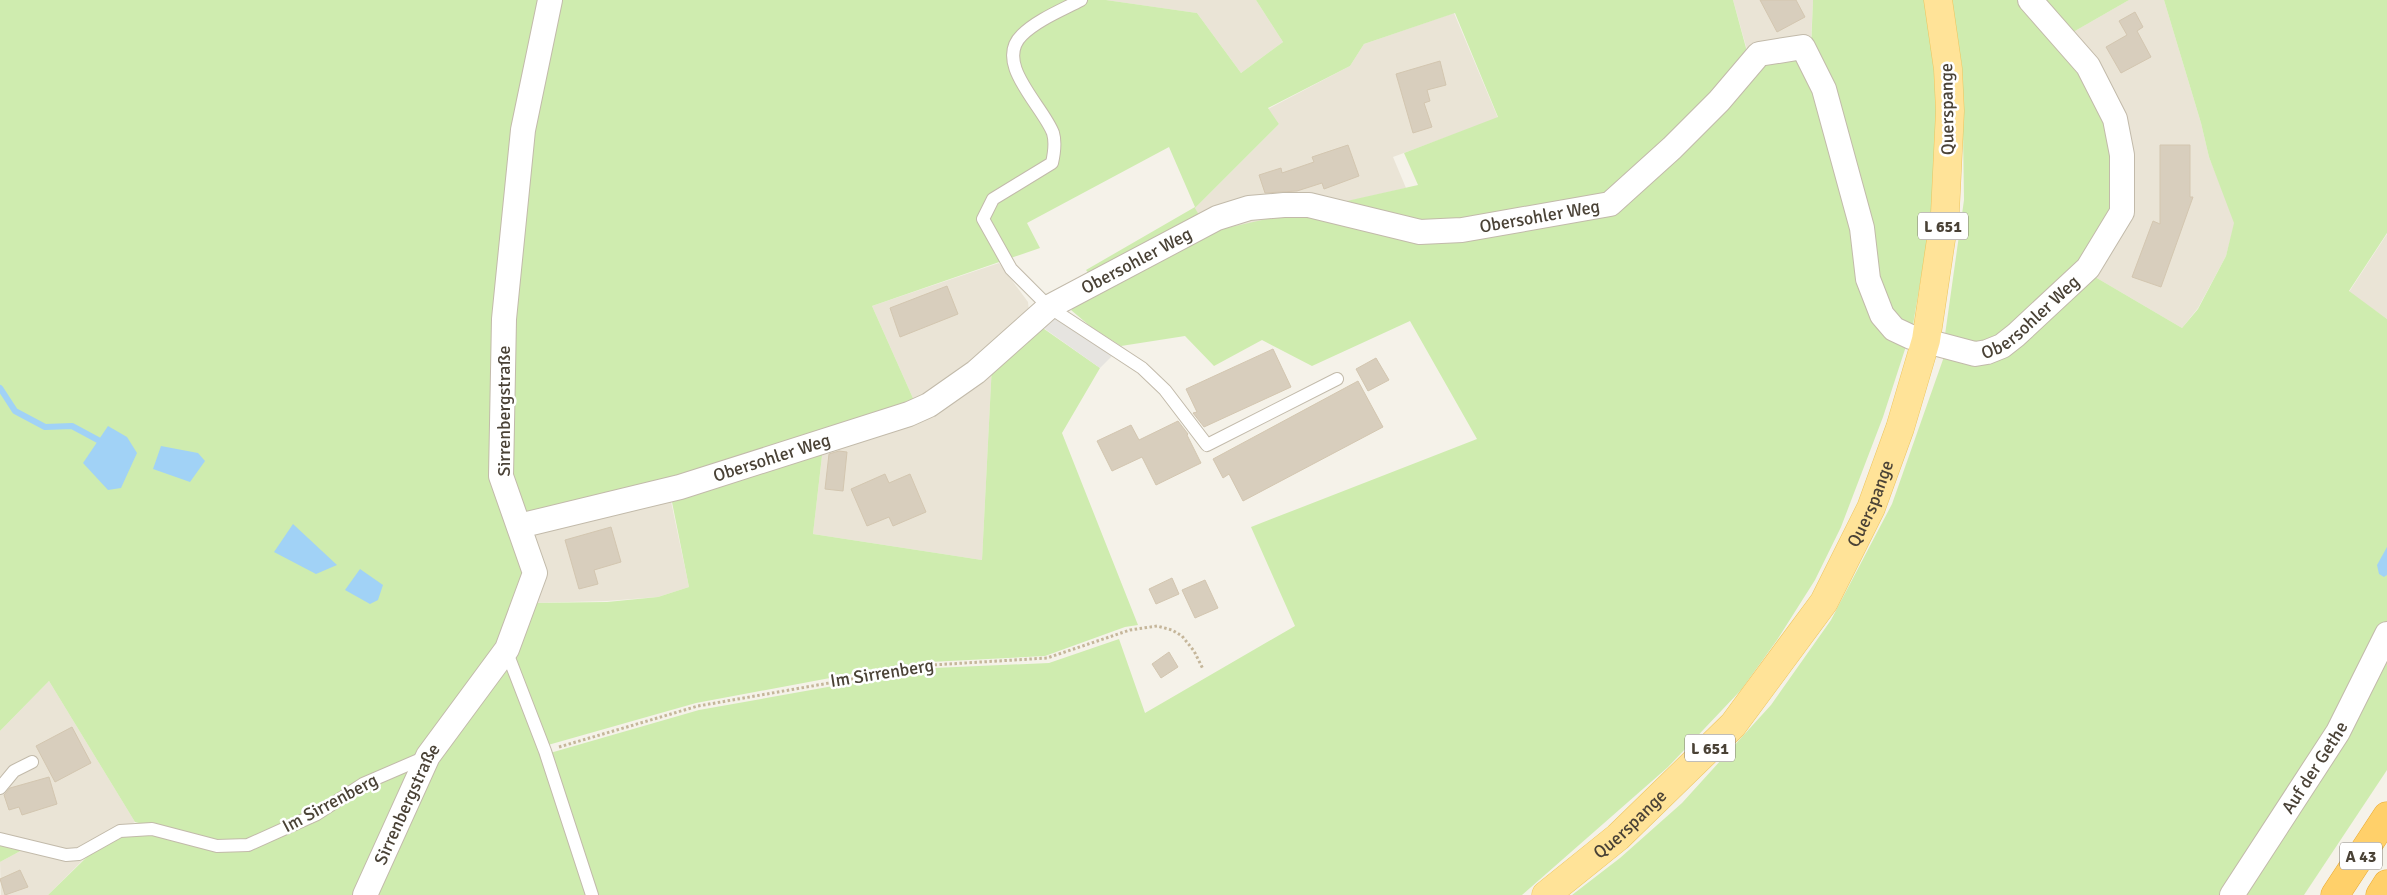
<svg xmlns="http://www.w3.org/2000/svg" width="2387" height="895" font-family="Signika,sans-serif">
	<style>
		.residential { fill: #eae4d6 }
		.green { fill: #cfecaf; fill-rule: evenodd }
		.parking { fill: #e6e4e0 }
		.water { fill: #a1d2f6 }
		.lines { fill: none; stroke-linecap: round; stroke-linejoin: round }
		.stream { stroke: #a1d2f6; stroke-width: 6 }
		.building { fill: #d8cebd; stroke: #d3c6b0 }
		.service-casing { stroke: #c2baaa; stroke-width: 14 }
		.minor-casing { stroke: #c2baaa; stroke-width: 26 }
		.primary-casing { stroke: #ecc55f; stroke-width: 29 }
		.motorway-casing { stroke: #e9a82f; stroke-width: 29 }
		.path { stroke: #c5b69a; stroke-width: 3; stroke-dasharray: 2.5 2.5; stroke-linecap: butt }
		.service { stroke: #fff; stroke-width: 12 }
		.minor { stroke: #fff; stroke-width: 24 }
		.primary { stroke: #ffe398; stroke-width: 28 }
		.motorway { stroke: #ffd06a; stroke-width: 28 }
		.labels { text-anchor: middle; stroke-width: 5; stroke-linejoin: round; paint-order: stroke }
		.shield { fill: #fff; stroke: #807b72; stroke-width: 1 }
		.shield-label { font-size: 16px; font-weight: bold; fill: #4a4236 }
		.street-label { font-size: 18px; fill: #4a4236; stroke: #fff }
	</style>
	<rect width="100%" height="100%" fill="#f5f2e9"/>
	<g class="residential">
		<path d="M1106 0H1256L1283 42 1241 73 1197 13Z"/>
		<path d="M1733 0H1813L1811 42 1747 50Z"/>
		<path d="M2129 0H2164L2201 123 2209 157 2235 222 2226 256 2198 308 2182 328 2090 274 2068 35Z"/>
		<path d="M1454 13 1498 118 1393 157 1406 188 1208 233 1195 208 1279 124 1268 109 1350 66 1364 44Z"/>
		<path d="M2387 234V319L2349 292Z"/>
		<path d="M999 263 1028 302 1029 312 994 348 916 405 872 306Z"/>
		<path d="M992 364 982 560 813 534 823 447Z"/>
		<path d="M669 492 689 587 658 597 607 601 530 603 523 528Z"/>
		<path d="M49 681 135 822 88 846 92 851 48 895H1L0 862 26 848 0 834V731Z"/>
	</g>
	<g class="green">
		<path d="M0 0H1106L1197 13 1241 73 1283 42 1256 0H1733L1749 59 1803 51 1820 91 1863 283 1908 340 1883 417 1841 527 1815 580 1777 640 1741 690 1668 767 1522 895H594L550 753 699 710 934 668 1049 663 1119 639 1145 713 1295 626 1251 527 1477 439 1410 321 1312 366 1262 340 1214 366 1185 336 1121 346 1091 327 1071 310 1098 285 1086 270 1195 207 1169 147 1027 223 1040 248 872 306 916 405 520 523 496 478 532 576 505 643 422 753 315 811 246 841 218 843 135 822 49 681 0 731ZM1455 13 1498 117 1404 153 1418 185 1209 232 1195 208 1279 124 1268 108 1350 66 1364 44Z"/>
		<path d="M1813 0H1927C1931 23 1938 48 1940 71 1946 153 1926 245 1913 325L1896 321 1886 311 1811 49Z"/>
		<path d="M1950 0H2024L2083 68 2110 119 2118 212 2083 265 2043 304 1975 351 1944 342 1964 200 1962 66Z"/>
		<path d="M2035 0H2129L2068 35Z"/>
		<path d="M2164 0H2387V233L2349 291 2387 319V624L2333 730 2224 895H1572L1620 858 1682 803 1771 705 1831 620 1892 504 1946 351 1973 361 2090 274 2182 328 2198 309 2226 256 2234 223 2209 157 2201 123Z"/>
		<path d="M1037 324 1100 368 1062 433 1138 625 1125 627 1045 656 929 662 862 672 696 703 548 745 511 650 530 603 607 602 658 597 689 587 670 492 823 447 813 534 982 560 992 364Z"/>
		<path d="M2387 644V770L2304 895H2237Z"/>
		<path d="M505 658 590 895H370L433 758Z"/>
		<path d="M421 760 358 895H48L93 851 127 833 146 832 251 849 365 787Z"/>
		<path d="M0 841 26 848 0 862Z"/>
	</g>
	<path class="parking" d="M1051 314 1114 354 1100 368 1038 324Z"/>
	<g class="water">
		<path d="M108 426 127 437 137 453 121 488 108 490 83 463Z"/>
		<path d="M161 446 198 453 205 461 190 482 153 469Z"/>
		<path d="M293 524 337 565 316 574 274 552Z"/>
		<path d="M2387 547V575L2384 577 2379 574 2377 565Z"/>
		<path d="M360 569 383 585 378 600 370 604 345 590Z"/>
	</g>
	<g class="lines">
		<path class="stream" d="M0 388 15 411 45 427 72 426 98 440"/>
	</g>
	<g class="building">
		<path d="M1760 0H1796L1805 17 1777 32Z"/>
		<path d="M2135 12 2143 27 2137 31 2151 57 2121 73 2106 47 2127 35 2119 21Z"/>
		<path d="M1440 61 1446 85 1427 90 1430 101 1424 103 1432 127 1413 133 1396 74Z"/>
		<path d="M1348 145 1359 176 1324 189 1322 183 1297 191 1265 193 1259 175 1281 168 1282 173 1314 162 1312 157Z"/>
		<path d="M2160 145H2190V197H2193L2161 287 2132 277 2153 221 2160 224Z"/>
		<path d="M947 286 958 314 900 337 890 308Z"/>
		<path d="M1273 349 1291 387 1204 427 1193 413 1197 412 1186 389Z"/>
		<path d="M1376 358 1389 380 1368 391 1356 369Z"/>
		<path d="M1358 381 1383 427 1243 501 1229 474 1223 478 1213 459Z"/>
		<path d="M1178 421 1188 434 1187 435 1201 463 1156 485 1142 457 1112 471 1097 441 1131 425 1139 440Z"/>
		<path d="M839 451 847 452 843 491 825 489 829 454Z"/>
		<path d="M885 474 889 483 910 474 926 512 893 526 889 517 867 526 851 489Z"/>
		<path d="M611 527 621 562 594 570 598 584 579 589 565 540Z"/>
		<path d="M1172 578 1179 594 1156 604 1149 589Z"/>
		<path d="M1205 580 1218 608 1195 618 1182 590Z"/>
		<path d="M1169 652 1178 667 1161 678 1152 664Z"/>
		<path d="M72 727 91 763 55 782 36 746Z"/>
		<path d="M49 777 57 804 22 815 19 807 9 810 4 795 10 788Z"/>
		<path d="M20 870 28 887 5 895 0 879Z"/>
	</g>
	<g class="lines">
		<g class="service-casing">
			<g id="service">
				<path d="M1081 0C1062 10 1037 20 1022 35 993 63 1043 106 1053 133 1056 143 1054 154 1052 163L993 199 983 219 1011 269 1049 307 1142 368 1165 390 1207 445 1337 379"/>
				<path d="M506 650 545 751 592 895"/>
				<path d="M0 788 14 771 32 762"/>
				<path d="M0 839 66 855 79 854 120 831 152 829 217 846 248 845 317 814 363 784 428 756"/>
			</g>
		</g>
		<g class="minor-casing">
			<g id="minor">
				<path id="s1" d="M519 526 680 487 909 414 929 405 976 372 1049 307 1217 218 1249 208 1284 205H1309L1420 232 1462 230 1610 204 1672 148 1719 101 1759 54 1803 47 1824 89 1862 228 1868 279 1882 315 1894 329 1911 337 1975 354 1987 352 2002 346 2016 335 2088 268 2122 212V155L2115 119 2088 66 2030 0"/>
				<path id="s2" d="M365 895 428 756 507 649 535 573 501 476 504 319 523 130 550 0"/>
				<path id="s3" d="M2232 895 2338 732 2387 634"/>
			</g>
		</g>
		<g class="primary-casing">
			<g id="primary">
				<path id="s4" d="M1546 895 1618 837 1733 725 1824 602 1871 508 1900 428 1926 340 1945 213 1950 111 1948 69 1938 0"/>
			</g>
		</g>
		<g class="motorway-casing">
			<g id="motorway">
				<path d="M2335 895 2387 816"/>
				<path d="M2380 895 2387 884"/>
			</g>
		</g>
		<path class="path" d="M559 747 698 706 932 665 1047 658 1130 630 1157 626 1172 630 1182 636 1194 651 1203 669"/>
		<use href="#service" class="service"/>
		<use href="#minor" class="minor"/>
		<use href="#primary" class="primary"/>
		<use href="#motorway" class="motorway"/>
	</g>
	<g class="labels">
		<g class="shield">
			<rect x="1918" y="212.5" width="50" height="27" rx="4"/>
			<rect x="1685" y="734.5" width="50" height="27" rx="4"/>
			<rect x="2340" y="842.5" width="42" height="27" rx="4"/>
		</g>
		<g class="shield-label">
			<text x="1943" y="232">L 651</text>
			<text x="1710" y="754">L 651</text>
			<text x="2361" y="862">A 43</text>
		</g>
		<g class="street-label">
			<text transform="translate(1947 109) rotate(-91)" y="6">Querspange</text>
			<text dy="6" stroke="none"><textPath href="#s1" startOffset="1102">Obersohler Weg</textPath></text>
			<text dy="6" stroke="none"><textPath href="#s1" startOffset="682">Obersohler Weg</textPath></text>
			<text dy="6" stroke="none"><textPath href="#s1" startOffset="1882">Obersohler Weg</textPath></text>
			<text transform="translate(504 411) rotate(-90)" y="6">Sirrenbergstraße</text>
			<text dy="6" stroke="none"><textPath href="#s1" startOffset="262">Obersohler Weg</textPath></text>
			<text dy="6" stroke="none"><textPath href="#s4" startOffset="515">Querspange</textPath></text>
			<text transform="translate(882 673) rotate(-9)" y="6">Im Sirrenberg</text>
			<text dy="6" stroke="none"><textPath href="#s3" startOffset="152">Auf der Gethe</textPath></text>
			<text transform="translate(330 803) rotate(-28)" y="6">Im Sirrenberg</text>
			<text dy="6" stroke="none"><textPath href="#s2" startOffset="100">Sirrenbergstraße</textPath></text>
			<text dy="6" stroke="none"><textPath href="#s4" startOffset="110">Querspange</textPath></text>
		</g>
	</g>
</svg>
